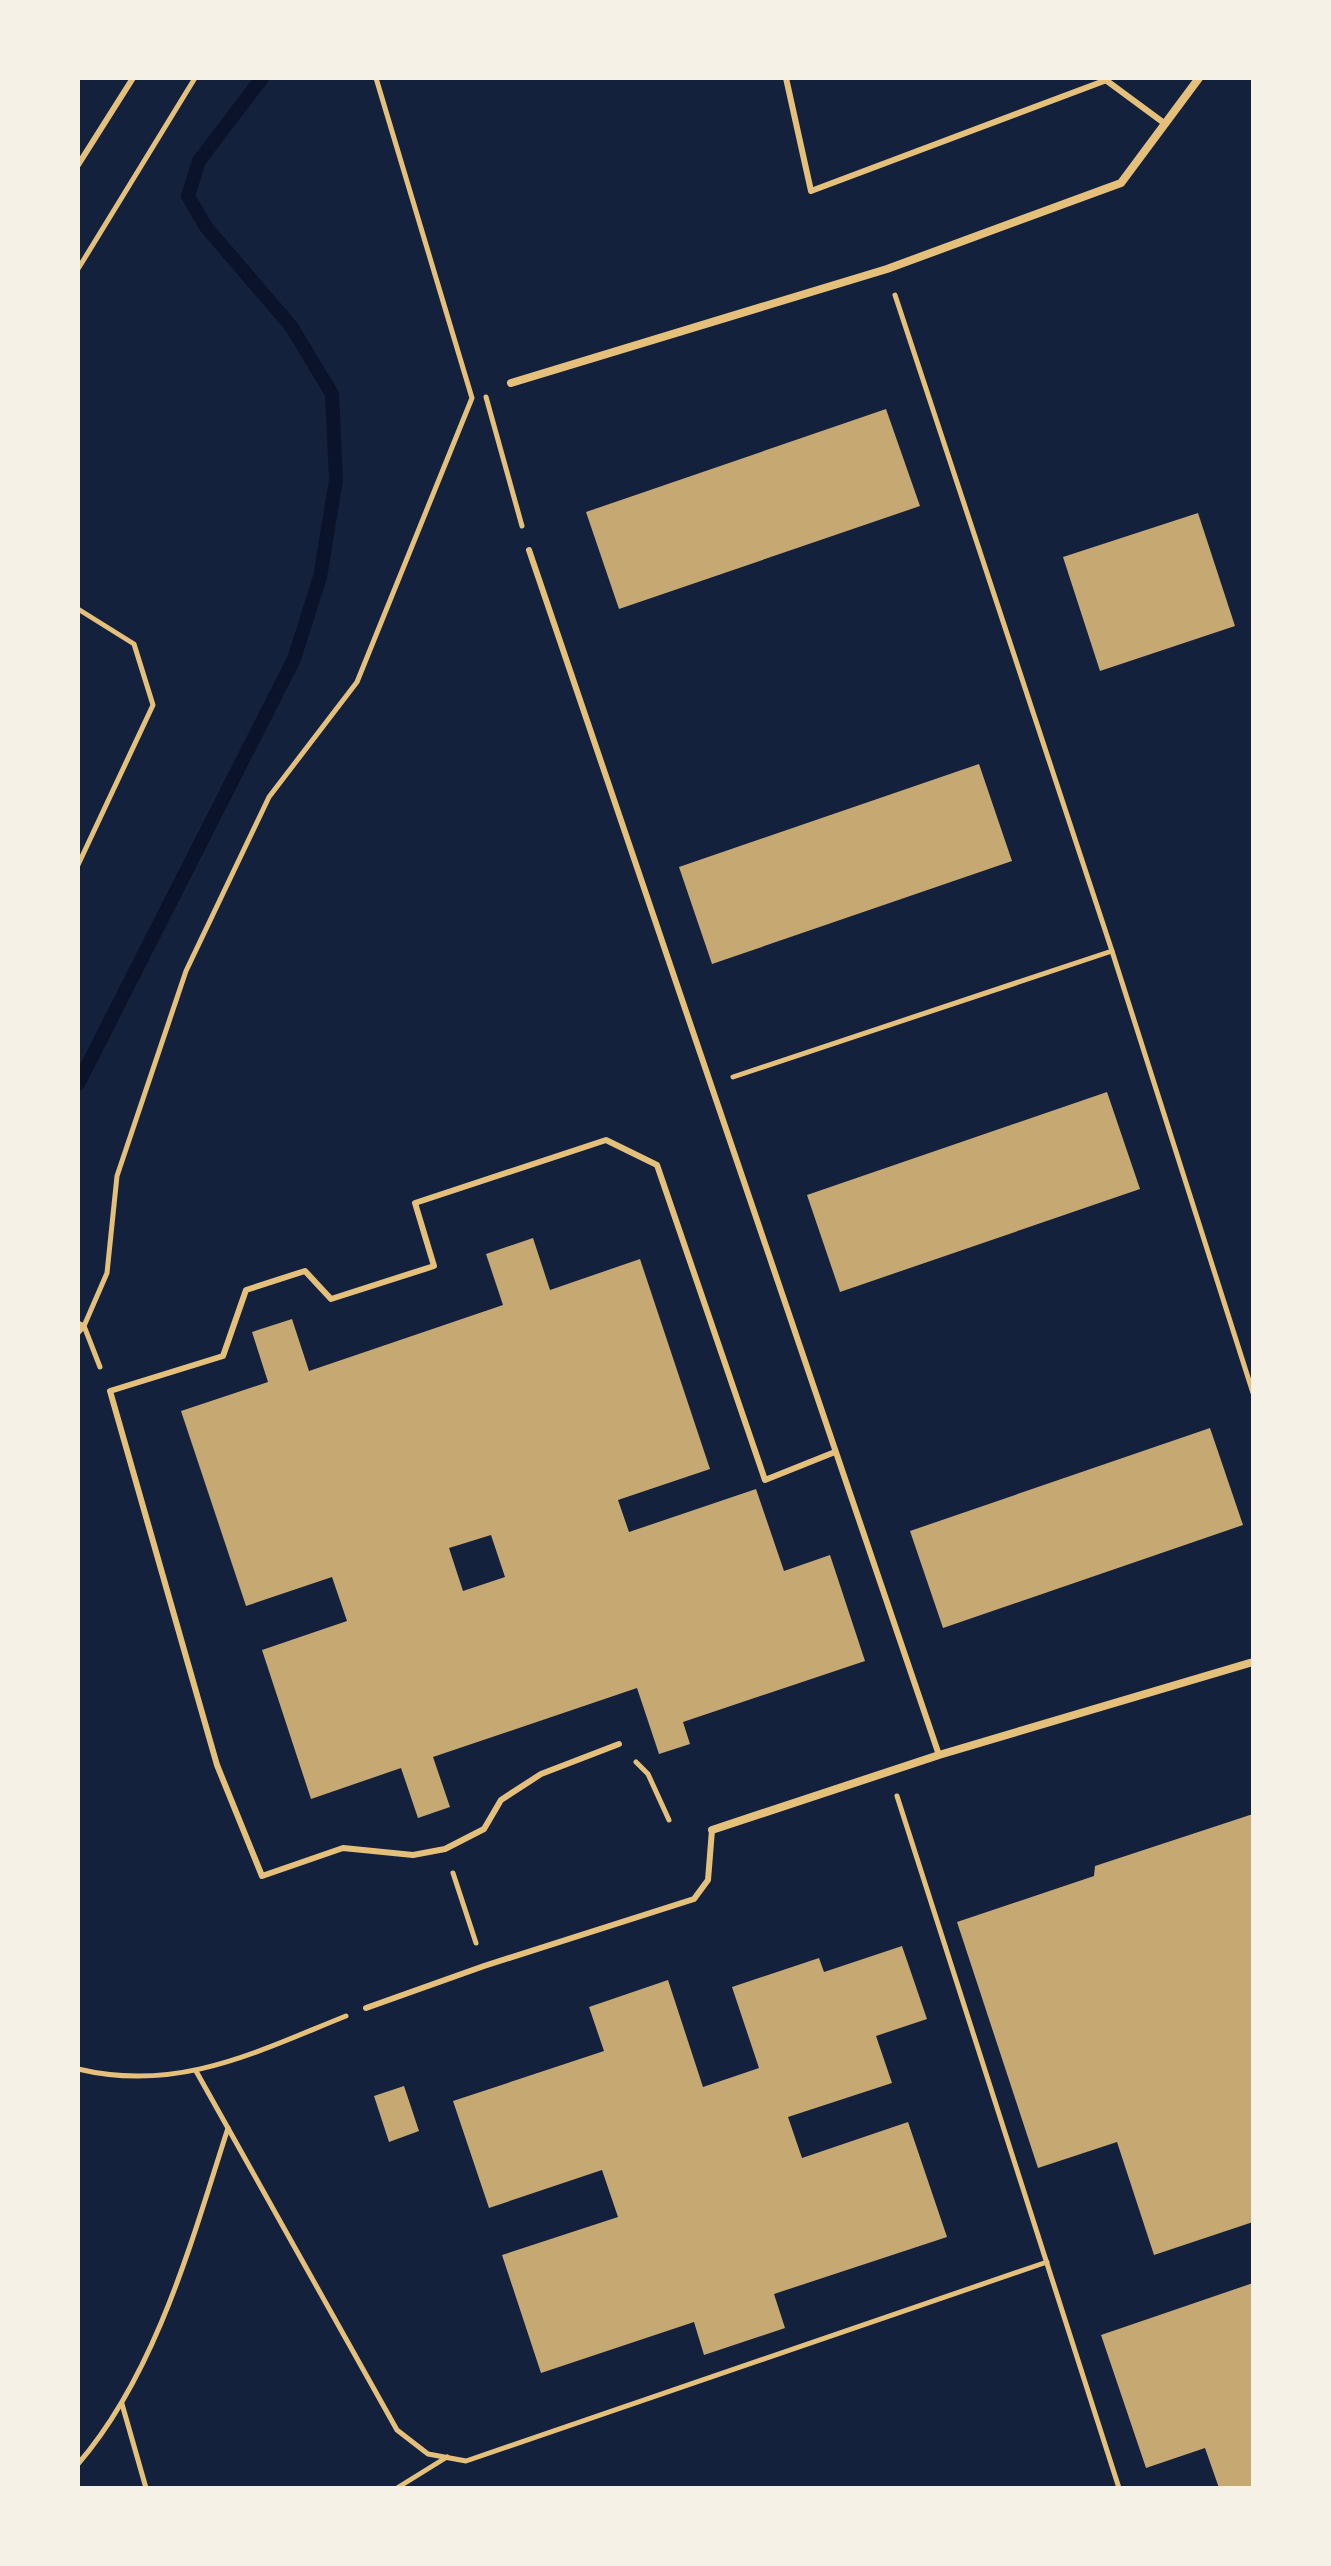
<svg xmlns="http://www.w3.org/2000/svg" width="1331" height="2566" font-family="Helvetica,sans-serif">
	<style>
		.lines { fill: none; stroke-linecap: round; stroke-linejoin: round }
		.stream { stroke: #0b132b; stroke-width: 14 }
		.building { fill: #c6a872; fill-rule: evenodd }
		.path { stroke: #e5c07b; stroke-width: 5 }
		.service { stroke: #e5c07b; stroke-width: 6 }
		.minor { stroke: #e5c07b; stroke-width: 8 }
	</style>
	<rect width="100%" height="100%" fill="#14213d"/>
	<g class="lines">
		<path class="stream" d="M78 1084 294 659 320 577 336 480 332 394 291 326 206 227 188 196 199 161 262 78"/>
	</g>
	<g class="building">
		<path d="M886 409 920 506 619 609 586 512Z"/>
		<path d="M1198 513 1235 626 1100 671 1063 557Z"/>
		<path d="M979 764 1012 861 712 964 679 867Z"/>
		<path d="M1107 1092 1140 1189 840 1292 807 1195Z"/>
		<path d="M533 1238 550 1290 640 1259 710 1469 618 1500 629 1532 756 1489 784 1571 830 1555 865 1661 683 1722 690 1744 659 1754 637 1688 433 1757 450 1807 418 1818 401 1768 311 1799 262 1650 347 1621 332 1577 246 1606 181 1411 268 1382 252 1332 292 1319 309 1371 503 1305 486 1254ZM491 1535 505 1577 463 1591 449 1548Z"/>
		<path d="M1210 1428 1243 1525 943 1628 910 1531Z"/>
		<path d="M1253 1814V2222L1154 2255 1117 2142 1038 2168 957 1922 1094 1876 1095 1866Z"/>
		<path d="M902 1946 927 2019 876 2036 892 2083 788 2117 802 2158 908 2122 947 2237 774 2294 785 2328 704 2355 694 2322 541 2373 502 2255 618 2217 602 2170 489 2208 453 2101 604 2051 589 2007 668 1980 703 2087 759 2068 732 1987 819 1958 824 1972Z"/>
		<path d="M404 2086 419 2131 389 2142 374 2096Z"/>
		<path d="M1253 2283V2488H1219L1205 2448 1146 2468 1101 2335Z"/>
	</g>
	<g class="lines">
		<g class="path">
			<path d="M78 269 195 78"/>
			<path d="M895 295 1112 951 1253 1393"/>
			<path d="M486 397 522 526"/>
			<path d="M78 609 134 644 153 705 78 865"/>
			<path d="M733 1077 1112 951"/>
			<path d="M78 1323 84 1326 100 1367"/>
			<path d="M78 1333 84 1326 107 1273 117 1176 186 971 269 797 357 682 472 398 376 78"/>
			<path d="M636 1762 648 1774 669 1820"/>
			<path d="M897 1796 1119 2488"/>
			<path d="M453 1873 476 1943"/>
			<path d="M78 2069C178 2093 256 2052 346 2016"/>
			<path d="M196 2071 397 2430 428 2454 466 2461 1047 2262"/>
			<path d="M122 2404 146 2488"/>
			<path d="M78 2464C156 2374 192 2240 228 2128"/>
			<path d="M397 2488 447 2457"/>
		</g>
		<g class="service">
			<path d="M786 78 811 191 1104 81"/>
			<path d="M1103 78 1164 123"/>
			<path d="M78 165 133 78"/>
			<path d="M529 550 939 1755"/>
			<path d="M619 1744 541 1774 501 1800 484 1829 445 1849 413 1855 343 1848 262 1876 217 1765 110 1391 223 1356 246 1290 305 1271 331 1299 434 1266 415 1203 606 1140 657 1165 765 1480 835 1452"/>
			<path d="M366 2008 484 1966 694 1899 708 1880 712 1830"/>
		</g>
		<g class="minor">
			<path d="M511 383 887 269 1121 183 1199 78"/>
			<path d="M712 1830 939 1755 1253 1662"/>
		</g>
	</g>
	<rect width="1331" height="2566" fill="none" stroke="#f6f1e7" stroke-width="160"/>
</svg>
